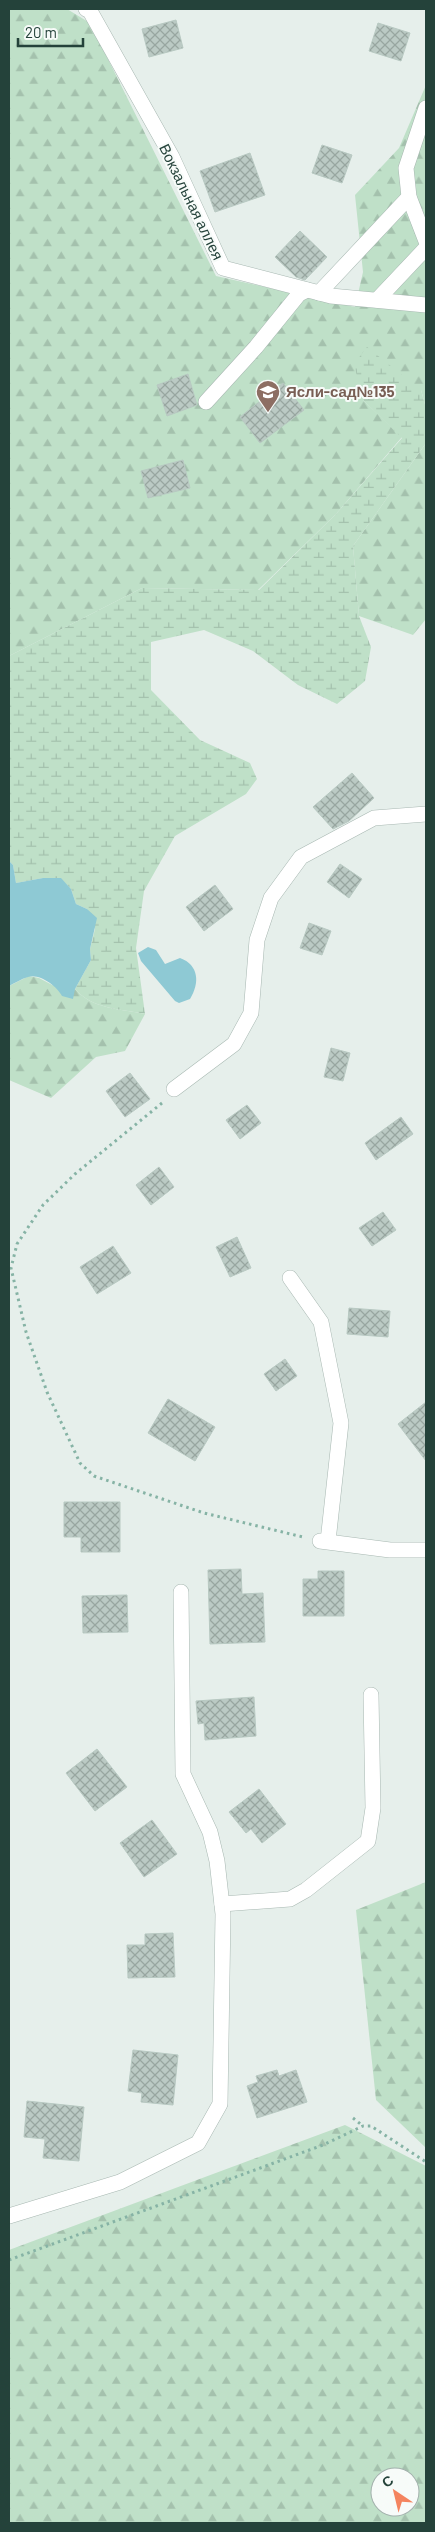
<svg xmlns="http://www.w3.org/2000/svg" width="435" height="2532" font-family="Barlow,sans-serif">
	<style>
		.forest { fill: url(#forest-firs); fill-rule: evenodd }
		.wetland { fill: url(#wetland-marsh) }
		.water { fill: #8ec9d4 }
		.building { fill: url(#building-cross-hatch); stroke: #b8c9c2 }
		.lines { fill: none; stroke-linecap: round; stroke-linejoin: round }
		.minor-casing { stroke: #a8b8b2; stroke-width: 16 }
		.path { stroke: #86b3a5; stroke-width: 3; stroke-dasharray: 2.5 4; stroke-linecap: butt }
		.minor { stroke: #fff; stroke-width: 15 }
		.labels { text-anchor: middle; stroke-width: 4; stroke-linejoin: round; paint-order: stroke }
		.street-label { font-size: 15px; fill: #24423a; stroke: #f7fbf9 }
		.education-label { font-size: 15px; font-weight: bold; fill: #785e54; stroke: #f7fbf9; text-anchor: start }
	</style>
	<defs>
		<pattern id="forest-firs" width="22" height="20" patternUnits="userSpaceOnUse" patternTransform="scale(1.25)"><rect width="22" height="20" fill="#bfe0c8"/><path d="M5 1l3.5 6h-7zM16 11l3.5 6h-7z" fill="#a4c1ad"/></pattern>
		<pattern id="wetland-marsh" width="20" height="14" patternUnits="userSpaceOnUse" patternTransform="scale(1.25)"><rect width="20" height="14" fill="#bfe0c8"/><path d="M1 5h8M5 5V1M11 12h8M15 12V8" fill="none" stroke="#a4c1ad"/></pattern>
		<pattern id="building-cross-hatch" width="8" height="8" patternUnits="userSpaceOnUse" patternTransform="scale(1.25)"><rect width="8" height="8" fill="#bbcac4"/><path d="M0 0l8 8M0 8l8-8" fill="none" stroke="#98a6a0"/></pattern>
	</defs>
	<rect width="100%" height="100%" fill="#e6efeb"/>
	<g class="forest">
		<path d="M9 9H67L90 23 216 276 355 307 363 272 355 195 399 148 426 85V408L421 390 363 400 402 437 336 514 258 590 142 588 9 656Z"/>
		<path d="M426 443V619L413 635 359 616 353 546Z"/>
		<path d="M29 976 39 978 58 988 75 989C92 1009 121 1009 145 1014L125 1051 96 1057 51 1098 9 1080V986Z"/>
		<path d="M426 1882V2148L376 2100 356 1910Z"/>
		<path d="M345 2125 426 2166V2523H9V2250ZM380 2477H410V2507H380Z"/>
	</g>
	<path class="wetland" d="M367 347 421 390 426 408V443L353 546 359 616 371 647 365 681 337 704 298 685 253 651 204 630 151 642V690L200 740 250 763 257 779 246 794 175 836 144 891 136 948 145 1014C121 1009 92 1009 75 989L91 960 90 949 95 929 87 909 76 904 71 889 61 879 43 878 16 883 13 865 9 861V656L142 588 259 590 336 514 402 438 363 400 354 364Z"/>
	<g class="water">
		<path d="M9 861 13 865 16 883 43 878H61L71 889 76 904 87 909 97 918 90 949 91 960 75 989 73 999 62 996C57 986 39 973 28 977 21 979 15 983 9 986Z"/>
		<path d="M148 947 156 950 165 964 180 958C199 965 200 983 190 999L179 1003 175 1001 141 961 138 953Z"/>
	</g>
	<g class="building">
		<path d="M176 20 183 48 149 57 142 29Z"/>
		<path d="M378 23 410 33 401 61 369 51Z"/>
		<path d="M322 145 352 155 342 183 312 173Z"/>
		<path d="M250 153 265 195 215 212 200 171Z"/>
		<path d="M300 231 327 257 305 280 296 277 275 257Z"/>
		<path d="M188 374 197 405 167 416 157 385Z"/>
		<path d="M283 383 304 410 260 443 240 417Z"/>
		<path d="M183 460 190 488 148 498 141 471Z"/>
		<path d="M352 773 374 798 349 821 333 829 313 807Z"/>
		<path d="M340 864 362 879 349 898 327 882Z"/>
		<path d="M215 885 233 909 204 931 186 907Z"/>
		<path d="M309 923 331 931 322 955 300 948Z"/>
		<path d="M331 1048 350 1053 343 1081 324 1077Z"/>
		<path d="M130 1073 150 1099 125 1117 106 1091Z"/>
		<path d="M247 1105 261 1123 240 1139 226 1120Z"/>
		<path d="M401 1117 413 1134 376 1160 365 1143Z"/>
		<path d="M159 1167 174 1187 151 1205 136 1185Z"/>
		<path d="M383 1212 396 1230 372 1246 359 1228Z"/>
		<path d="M237 1237 251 1268 230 1277 216 1247Z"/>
		<path d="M113 1246 131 1273 97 1294 80 1267Z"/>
		<path d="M349 1308 390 1311 388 1337 347 1334Z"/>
		<path d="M285 1359 297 1376 276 1391 264 1374Z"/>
		<path d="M168 1399 215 1427 195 1461 148 1433Z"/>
		<path d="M426 1402V1461L398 1424Z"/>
		<path d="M64 1502H120V1552H81V1537H64Z"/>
		<path d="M241 1569 242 1594 263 1593 265 1642 210 1644 208 1570Z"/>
		<path d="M318 1571H344V1616H303V1579H318Z"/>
		<path d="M127 1595 128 1632 83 1633 82 1596Z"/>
		<path d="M254 1697 256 1736 205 1740 204 1723 198 1724 196 1701Z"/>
		<path d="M97 1749 127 1787 95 1811 66 1773Z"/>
		<path d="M259 1789 286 1824 262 1843 251 1829 246 1833 229 1812Z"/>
		<path d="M152 1820 177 1854 144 1877 120 1843Z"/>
		<path d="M173 1933 175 1977 128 1978 127 1945H145V1934Z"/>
		<path d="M133 2050 178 2055 173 2105 141 2102 142 2093 128 2091Z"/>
		<path d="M277 2070 279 2076 296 2070 307 2102 257 2118 247 2086 258 2082 256 2076Z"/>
		<path d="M27 2101 84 2107 79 2161 43 2158 45 2139 24 2137Z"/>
	</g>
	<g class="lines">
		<g class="minor-casing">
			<g id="minor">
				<path d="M86 9 90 11 172 157 223 268 331 296 426 305"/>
				<path d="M426 108 406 168 409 197 426 241"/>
				<path d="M319 293 409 197"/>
				<path d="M377 300 426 248"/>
				<path d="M206 402 256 347 299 294 307 290"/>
				<path d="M174 1089 234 1044 251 1013 257 940 271 898 301 857 374 818 426 814"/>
				<path d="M290 1278 321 1322 341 1423 328 1541"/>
				<path d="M320 1541 390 1550H426"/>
				<path d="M222 1904 290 1899 306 1890 368 1841 373 1808 371 1695"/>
				<path d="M9 2216 120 2182 198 2143 220 2104 223 1914 217 1861 210 1832 183 1774 181 1592"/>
			</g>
		</g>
		<g class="path">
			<path d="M162 1103 75 1174 43 1205 17 1244 11 1268 26 1332 47 1392 80 1463 94 1476 204 1513 303 1537"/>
			<path d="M353 2118 363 2126"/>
			<path d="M9 2260 323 2145 363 2126H371L426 2162"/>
		</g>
		<use href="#minor" class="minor"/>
	</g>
	<defs>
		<g id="school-pin" transform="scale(1.25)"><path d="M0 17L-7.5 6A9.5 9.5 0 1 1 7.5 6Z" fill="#8d6e63" stroke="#f7fbf9"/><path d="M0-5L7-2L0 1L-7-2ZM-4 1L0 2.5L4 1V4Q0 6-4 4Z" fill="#fff"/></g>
	</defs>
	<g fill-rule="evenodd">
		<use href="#school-pin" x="268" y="392"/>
	</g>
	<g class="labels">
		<g class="street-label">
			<text transform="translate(191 202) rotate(64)" y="5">Вокзальная аллея</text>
		</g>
		<g class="education-label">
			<text x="286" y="397">Ясли-сад№135</text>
		</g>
	</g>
	<rect width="435" height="2532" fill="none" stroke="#24423a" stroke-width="20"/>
	<g transform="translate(395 2492) rotate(325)"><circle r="24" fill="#f7fbf9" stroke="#a3b1ad"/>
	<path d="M0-4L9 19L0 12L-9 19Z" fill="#f4845f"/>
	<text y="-8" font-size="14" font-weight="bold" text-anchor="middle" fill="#24423a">С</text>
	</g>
	<path d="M18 38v8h65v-8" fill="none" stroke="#24423a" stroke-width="2.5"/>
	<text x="25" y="38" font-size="15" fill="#24423a" stroke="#f7fbf9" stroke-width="4" paint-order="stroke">20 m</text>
</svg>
